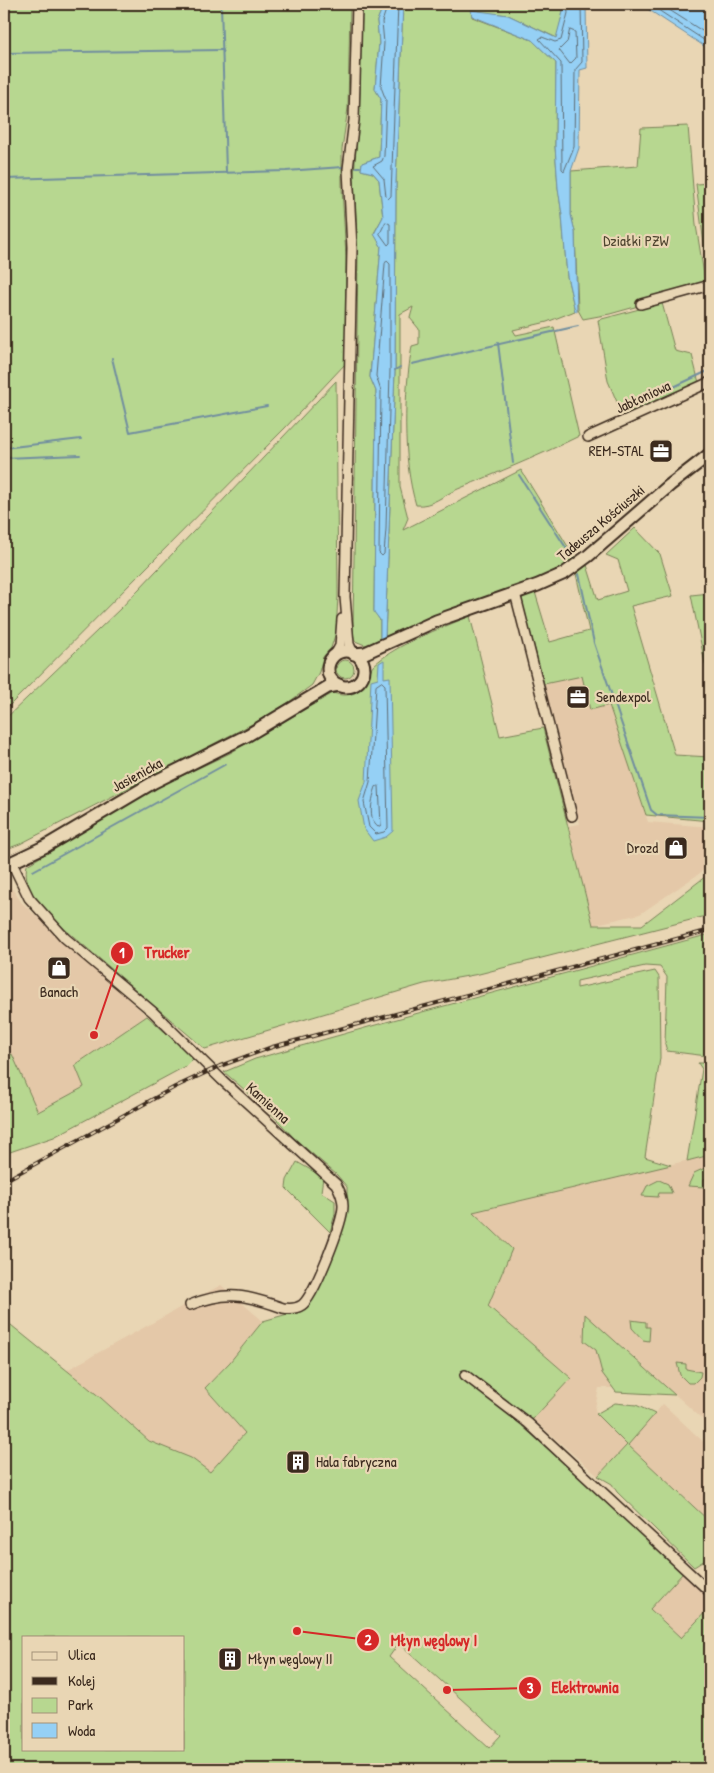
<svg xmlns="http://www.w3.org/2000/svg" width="714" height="1773" font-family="'Patrick Hand',sans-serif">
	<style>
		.built { fill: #e4c8a8 }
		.green { fill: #b7d790; stroke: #798057; fill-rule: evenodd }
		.water { fill: #95d0f5; stroke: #718e9f }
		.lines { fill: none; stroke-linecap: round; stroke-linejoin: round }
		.shore { stroke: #5f6c74; stroke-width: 1 }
		.stream { stroke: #718e9f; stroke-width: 2 }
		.minor-casing { stroke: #3b2a1e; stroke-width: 12 }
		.secondary-casing { stroke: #3b2a1e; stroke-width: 15 }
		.minor { stroke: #e9d6b4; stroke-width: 9 }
		.secondary { stroke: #e9d6b4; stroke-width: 11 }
		.rail-casing { stroke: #3b2a1e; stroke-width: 4 }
		.rail { stroke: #e9d6b4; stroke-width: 2; stroke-dasharray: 5.5; stroke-linecap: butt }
		.labels { text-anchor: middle; stroke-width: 4.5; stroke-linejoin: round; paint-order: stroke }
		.park-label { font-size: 15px; fill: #4e442f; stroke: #e9d6b4 }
		.street-label { font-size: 15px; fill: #3b2a1e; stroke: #e9d6b4 }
		.poi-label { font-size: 15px; fill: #3b2a1e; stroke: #e9d6b4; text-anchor: start }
		.leader { fill: none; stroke: #d62828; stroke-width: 2 }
		.callout-dot { fill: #d62828; stroke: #e9d6b4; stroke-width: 2 }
		.mark-label { font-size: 15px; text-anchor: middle; font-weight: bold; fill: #fff }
		.callout-label { font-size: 16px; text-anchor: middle; font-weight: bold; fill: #d62828; stroke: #e9d6b4; stroke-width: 4.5; stroke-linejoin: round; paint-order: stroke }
	</style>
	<rect width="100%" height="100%" fill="#e9d6b4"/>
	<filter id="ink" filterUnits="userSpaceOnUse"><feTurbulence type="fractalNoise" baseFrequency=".02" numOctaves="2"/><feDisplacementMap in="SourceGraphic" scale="10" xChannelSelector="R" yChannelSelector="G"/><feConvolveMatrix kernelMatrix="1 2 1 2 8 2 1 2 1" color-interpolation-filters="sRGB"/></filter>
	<g filter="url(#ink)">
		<g class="built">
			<path d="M582 676 609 705 648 822 710 827V864L700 873 640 914 593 925 568 826 580 824 544 684Z"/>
			<path d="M4 877 22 903 147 1016 75 1065 85 1087 38 1112 12 1054 4 1056Z"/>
			<path d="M710 1155V1426L616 1341 614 1388H599L595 1408 596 1414 628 1445 663 1404 710 1448V1522L627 1445 598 1476 533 1419 571 1378 488 1306 512 1249 473 1212Z"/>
			<path d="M221 1285 263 1321 230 1362 205 1388 245 1433 210 1473 191 1458 149 1441 101 1398 67 1370Z"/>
			<path d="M683 1573 710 1598V1607L681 1639 650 1609Z"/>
		</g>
		<g class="green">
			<path d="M4 4H350L348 108 342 149V188L346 258V363L285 428 4 711Z"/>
			<path d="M362 4H384L377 21 379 43 375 89 381 99 379 157 362 163 361 170 373 173 379 180 383 217 374 233 381 246 370 377 376 391 374 611 380 620V641L365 645 355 641 353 633 358 255 354 176 360 93Z"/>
			<path d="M403 4H562L563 12 557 38 508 15 471 11 472 17 532 40 556 63 555 146 558 187 562 215 567 276 575 311 547 322 513 330 516 335 554 327 579 436C539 456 499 472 458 489 443 495 432 507 416 505 402 459 404 393 412 346L419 344V329L410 318 413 307 400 314V487L408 518 403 530 521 470 575 558 560 570 399 630 385 638 395 370 396 181Z"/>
			<path d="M688 126 696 225 706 287 610 314 583 319 578 310 575 232 571 215V171L638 166 641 128Z"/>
			<path d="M710 183V273L708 274 696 184Z"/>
			<path d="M662 303 675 351 692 355 699 383 623 416 608 381 598 320Z"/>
			<path d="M336 381 338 596 336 632 331 648 323 657 319 672 312 685 289 702 256 722 20 844 4 850V720L121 608Z"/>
			<path d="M635 528 660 554 673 596 631 606 675 755 710 757V821L646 815 609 705 590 710 582 676 544 684 521 597 535 592 550 642 589 631 576 574 587 565 598 600 627 591 618 560 606 555Z"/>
			<path d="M710 593V688L691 595Z"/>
			<path d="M470 616 500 736 543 728 593 925H642L710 873V915L479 974 424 984 205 1049 46 913C35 899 23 883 27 865L150 791 230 753 333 693C342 696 350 696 358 691 368 685 367 672 374 665 398 643 440 629 470 616Z"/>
			<circle cx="345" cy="669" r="9"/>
			<path d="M710 934V1155L687 1161 702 1069 698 1063H707V1056L667 1051 665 1044 667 977 660 967 645 966 577 981V988L655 971 659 977 660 1058 645 1157 671 1165 473 1212 512 1249 488 1306 571 1378 533 1419 522 1426 590 1486 683 1573 650 1609 681 1638 710 1607V1769H4V1289L6 1321 101 1398 149 1441 191 1458 210 1472 245 1433 205 1388 230 1362 263 1321 305 1309 317 1290 347 1210V1187L337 1175 294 1138 268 1110 224 1072 255 1059 411 1015ZM24 1637H184V1749H24ZM399 1643 501 1735 489 1748 389 1657Z"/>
			<path d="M147 1016 194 1058 186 1066 54 1137 4 1154V1056L12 1054 38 1112 84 1087 75 1065Z"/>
			<path d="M297 1162 323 1177 321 1192 335 1201V1214L330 1232 286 1188 287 1180Z"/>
			<path d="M705 1168H710V1178L704 1179V1187L688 1186 694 1173Z"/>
			<path d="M659 1180 668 1184 672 1193H659L658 1197 642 1196 647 1186Z"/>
			<path d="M585 1314 675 1395 616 1392 602 1373 596 1350 584 1341Z"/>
			<path d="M631 1320 646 1322V1327H650L649 1341 643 1340 632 1328Z"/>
			<path d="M677 1363 686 1364V1369L701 1372 700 1377 694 1383H688L680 1375Z"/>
			<path d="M615 1403 636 1405 655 1414 628 1445 710 1522V1557L694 1567 617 1492 612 1484 598 1476 627 1445 596 1414Z"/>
		</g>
		<g class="water">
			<path d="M384 4H403L396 181 395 370 385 638 380 641V620L374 612 376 391 370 377 381 246 374 234 383 217 379 180 373 173 361 170 362 163 379 157 381 99 375 89 379 43 377 21Z"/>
			<path d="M562 4H586L587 68 580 70 579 148 571 171V215L575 232 577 312 575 311 567 276 562 215 558 188 555 146 556 63 532 40 472 16 471 10 508 15 556 38 563 12Z"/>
			<path d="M640 4H710V50Z"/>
			<path d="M384 660V678L390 677 393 831 386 837 373 841 364 829 359 801 366 782 371 680 378 678 379 663Z"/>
		</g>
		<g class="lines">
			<g class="shore">
				<path d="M388 4 382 22 384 43 381 87 386 100 384 156 382 161 373 166 384 179 386 197 388 199 391 196 398 4"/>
				<path d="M567 4 568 13 561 40 555 42 542 37 539 39 561 63 562 169 564 171 574 147 575 70 582 62 581 4"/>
				<path d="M649 4 710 44"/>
				<path d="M660 4 710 36"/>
				<path d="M570 30 575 32 576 58 570 64 559 50 567 42Z"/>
				<path d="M386 222 390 224V243L388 245 380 234Z"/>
				<path d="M387 261 390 264V370L386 529 384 554 382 556 379 553 381 391 376 376 385 264Z"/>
				<path d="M382 682 385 685 388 828 384 832 376 834 369 827 364 802 370 782 376 686Z"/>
				<path d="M379 786 381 825 378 827C367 819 372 798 376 787Z"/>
			</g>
			<g class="stream">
				<path d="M221 4 226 172"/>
				<path d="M4 53 223 50"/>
				<path d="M356 167H360"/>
				<path d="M4 179 286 171 343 167"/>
				<path d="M498 343 513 463"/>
				<path d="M112 358 130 432 267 406"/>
				<path d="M412 364 578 326"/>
				<path d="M395 370 400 367"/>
				<path d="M665 391 710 370"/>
				<path d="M4 448 81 439"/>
				<path d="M4 458 80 455"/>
				<path d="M519 475 572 557"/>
				<path d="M579 574 594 643 651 810 657 815 710 817"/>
				<path d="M33 871 226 764"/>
			</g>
			<g class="minor-casing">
				<g id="minor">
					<path d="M641 304 710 285"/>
					<path d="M588 437 710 382"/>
					<path d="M515 593 572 816"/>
					<path d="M353 653 349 644 345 597 352 248 348 169 354 120 357 4"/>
					<path d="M335 655 340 646 342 619"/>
					<path d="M12 863 29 898 65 938 153 1012 222 1080 336 1184C340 1191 343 1198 343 1206 343 1222 314 1297 302 1305 296 1309 289 1309 283 1308 246 1295 228 1290 190 1305"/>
					<path d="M465 1375 528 1423 710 1592"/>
				</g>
			</g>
			<g class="secondary-casing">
				<g id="secondary">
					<circle cx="346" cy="669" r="18"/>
					<path d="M354 654 365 653 436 621 538 585 565 573 588 556 670 485 710 454"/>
					<path d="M4 866 46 846 154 782 248 735 328 687 339 685"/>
				</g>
			</g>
			<use href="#minor" class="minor"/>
			<use href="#secondary" class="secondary"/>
			<g class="rail-casing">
				<path id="rail" d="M4 1181 175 1087 220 1066 272 1047 710 930"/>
			</g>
			<use href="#rail" class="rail"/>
		</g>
	</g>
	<defs>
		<g id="office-square" transform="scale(1.25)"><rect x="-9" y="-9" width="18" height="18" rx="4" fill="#3b2a1e" stroke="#e9d6b4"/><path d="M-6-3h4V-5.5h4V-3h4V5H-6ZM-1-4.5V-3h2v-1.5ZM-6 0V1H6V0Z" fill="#fff"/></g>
		<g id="shop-square" transform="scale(1.25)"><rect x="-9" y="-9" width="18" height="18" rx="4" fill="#3b2a1e" stroke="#e9d6b4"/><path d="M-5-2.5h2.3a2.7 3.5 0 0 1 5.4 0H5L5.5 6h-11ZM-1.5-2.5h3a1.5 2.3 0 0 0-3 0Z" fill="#fff"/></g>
		<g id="building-square" transform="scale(1.25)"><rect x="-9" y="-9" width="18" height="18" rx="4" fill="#3b2a1e" stroke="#e9d6b4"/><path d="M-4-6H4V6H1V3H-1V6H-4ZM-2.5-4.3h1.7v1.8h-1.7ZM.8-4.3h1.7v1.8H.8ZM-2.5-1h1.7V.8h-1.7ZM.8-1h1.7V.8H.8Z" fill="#fff"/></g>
	</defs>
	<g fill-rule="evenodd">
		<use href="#office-square" x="661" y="451"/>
		<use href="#office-square" x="578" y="697"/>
		<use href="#shop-square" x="676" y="848"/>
		<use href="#shop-square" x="59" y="968"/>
		<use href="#building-square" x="298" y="1462"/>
		<use href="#building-square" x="230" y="1659"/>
	</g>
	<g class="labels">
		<g class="park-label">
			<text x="636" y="246">Działki PZW</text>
		</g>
		<g class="street-label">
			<text transform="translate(643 397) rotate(-25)" y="5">Jabłoniowa</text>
			<text transform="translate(601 523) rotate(-40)" y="5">Tadeusza Kościuszki</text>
			<text transform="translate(137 775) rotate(-29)" y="5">Jasienicka</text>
			<text transform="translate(268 1103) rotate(42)" y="5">Kamienna</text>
		</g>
		<g class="poi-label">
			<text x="644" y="456" text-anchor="end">REM-STAL</text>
			<text x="596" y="702">Sendexpol</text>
			<text x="658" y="853" text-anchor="end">Drozd</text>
			<text x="59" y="997" text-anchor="middle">Banach</text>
			<text x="316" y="1467">Hala fabryczna</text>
			<text x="248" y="1664">Młyn węglowy II</text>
		</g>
	</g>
	<path class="leader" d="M94 1035L122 953M297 1631L368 1640M447 1690L530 1688"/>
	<g class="callout-dot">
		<circle cx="94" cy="1035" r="5"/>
		<circle cx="297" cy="1631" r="5"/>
		<circle cx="447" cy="1690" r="5"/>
		<circle cx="122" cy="953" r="12"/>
		<circle cx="368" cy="1640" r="12"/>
		<circle cx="530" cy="1688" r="12"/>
	</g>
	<g class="mark-label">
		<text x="122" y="958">1</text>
		<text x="368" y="1645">2</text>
		<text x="530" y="1693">3</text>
	</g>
	<g class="callout-label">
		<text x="167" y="958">Trucker</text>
		<text x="434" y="1646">Młyn węglowy I</text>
		<text x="585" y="1693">Elektrownia</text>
	</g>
	<rect width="714" height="1773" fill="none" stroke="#e9d6b4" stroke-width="20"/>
	<rect x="10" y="10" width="694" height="1753" fill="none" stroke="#3b2a1e" stroke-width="2" filter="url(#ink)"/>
	<rect x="22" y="1636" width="162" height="115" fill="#e9d6b4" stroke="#a39178"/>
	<rect x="32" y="1652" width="25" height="8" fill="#e9d6b4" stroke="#a39178"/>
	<text x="68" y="1660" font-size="15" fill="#3b2a1e">Ulica</text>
	<rect x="32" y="1677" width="25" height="8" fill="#3b2a1e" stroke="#a39178"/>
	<text x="68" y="1686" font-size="15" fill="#3b2a1e">Kolej</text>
	<rect x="32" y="1698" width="25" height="15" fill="#b7d790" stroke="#a39178"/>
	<text x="68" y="1710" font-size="15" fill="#3b2a1e">Park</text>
	<rect x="32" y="1723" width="25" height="15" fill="#95d0f5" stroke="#a39178"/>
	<text x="68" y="1736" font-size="15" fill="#3b2a1e">Woda</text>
</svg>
